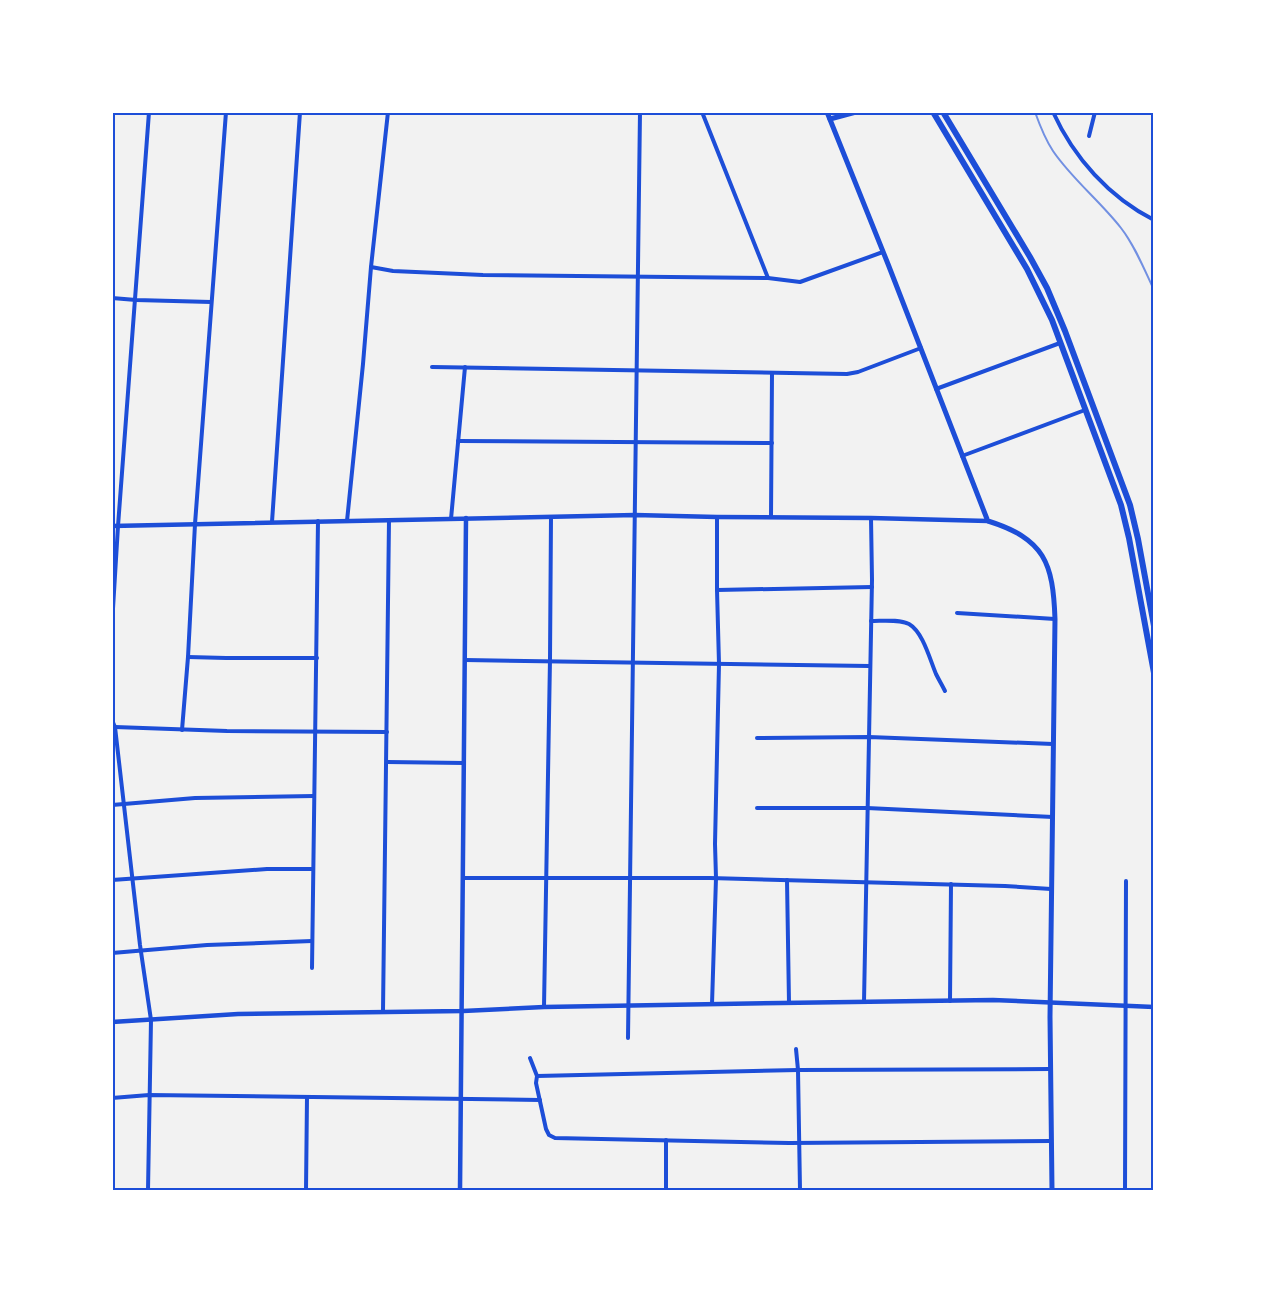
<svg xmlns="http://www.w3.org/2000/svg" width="1266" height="1303" font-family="'Work Sans',sans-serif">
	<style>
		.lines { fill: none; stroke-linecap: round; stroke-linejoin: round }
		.minor { stroke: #1d4ed8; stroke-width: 4 }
		.tertiary { stroke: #1d4ed8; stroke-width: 4.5 }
		.secondary { stroke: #1d4ed8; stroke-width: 5 }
		.trunk { stroke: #1d4ed8; stroke-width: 6 }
		.rail { stroke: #7290e2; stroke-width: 2 }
		.neatline { fill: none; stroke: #1d4ed8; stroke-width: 2 }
	</style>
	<rect width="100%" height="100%" fill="#f2f2f2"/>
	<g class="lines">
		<g class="minor">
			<path d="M702 112 768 278"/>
			<path d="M1053 112C1074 158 1109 197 1154 220"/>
			<path d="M1089 136 1095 112"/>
			<path d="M371 267 393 271 483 275 768 278 800 282 883 252"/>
			<path d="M112 298 136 300 211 302"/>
			<path d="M432 367 847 374 858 372 921 348"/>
			<path d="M936 389 1060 343"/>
			<path d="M458 441 772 443"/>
			<path d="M962 456 1085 410"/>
			<path d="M771 517 772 373"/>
			<path d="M451 519 465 367"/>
			<path d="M347 521 363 364 371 267 388 112"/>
			<path d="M272 522 300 112"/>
			<path d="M717 590 872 587"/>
			<path d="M957 613 1055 619"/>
			<path d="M871 621C883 621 899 619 909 624 923 632 930 660 936 674 939 680 942 685 945 691"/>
			<path d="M112 625 118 526 149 112"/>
			<path d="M188 657 226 658H317"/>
			<path d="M465 660 870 666"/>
			<path d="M112 720 115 727 140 945 151 1020 148 1190"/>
			<path d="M115 727 227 731 387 732"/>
			<path d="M182 730 188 657 195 524 226 112"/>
			<path d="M757 738 869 737 1053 744"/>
			<path d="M387 762 464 763"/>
			<path d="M112 805 195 798 314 796"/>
			<path d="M757 808H867L1053 817"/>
			<path d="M464 878H710L1005 886 1051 889"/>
			<path d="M112 880 267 869H312"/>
			<path d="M787 880 789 1003"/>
			<path d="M112 953 207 945 312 941"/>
			<path d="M312 968 318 521"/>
			<path d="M950 1001 951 884"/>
			<path d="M864 1002 872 580 871 518"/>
			<path d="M712 1004 716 878 715 844 719 664 717 590V517"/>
			<path d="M544 1007 550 659 551 517"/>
			<path d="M383 1011 389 520"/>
			<path d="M628 1038 640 112"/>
			<path d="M796 1049 798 1070 800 1190"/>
			<path d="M530 1058 537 1076 536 1083 546 1129 549 1135 555 1138 789 1143 1051 1141"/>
			<path d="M537 1076 798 1070 1051 1069"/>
			<path d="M112 1098 149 1095 540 1100"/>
			<path d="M666 1140V1190"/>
			<path d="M306 1190 307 1097"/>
			<path d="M1125 1190 1126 881"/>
		</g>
		<g class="tertiary">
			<path d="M112 526 635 515 717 517 871 518 988 521"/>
			<path d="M112 1022 238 1014 463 1011 544 1007 781 1003 993 1000 1154 1007"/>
			<path d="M460 1190 466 518"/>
		</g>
		<g class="secondary">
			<path d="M827 112 888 264 987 519 988 521C1045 539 1053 563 1055 619L1050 1017 1052 1190"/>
			<path d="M830 119 856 112"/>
		</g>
		<g class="trunk">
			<path d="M933 112 1027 269 1052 320 1121 505 1129 538 1154 673"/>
			<path d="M943 112 1030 257 1047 288 1065 331 1130 505 1138 539 1154 626"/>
		</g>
		<path class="rail" d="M1035 112C1040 126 1045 139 1053 151 1072 179 1100 201 1121 228 1135 246 1144 269 1154 290"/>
	</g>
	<rect width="1266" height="1303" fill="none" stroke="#ffffff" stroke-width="228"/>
	<rect x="114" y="114" width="1038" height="1075" class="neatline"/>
</svg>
